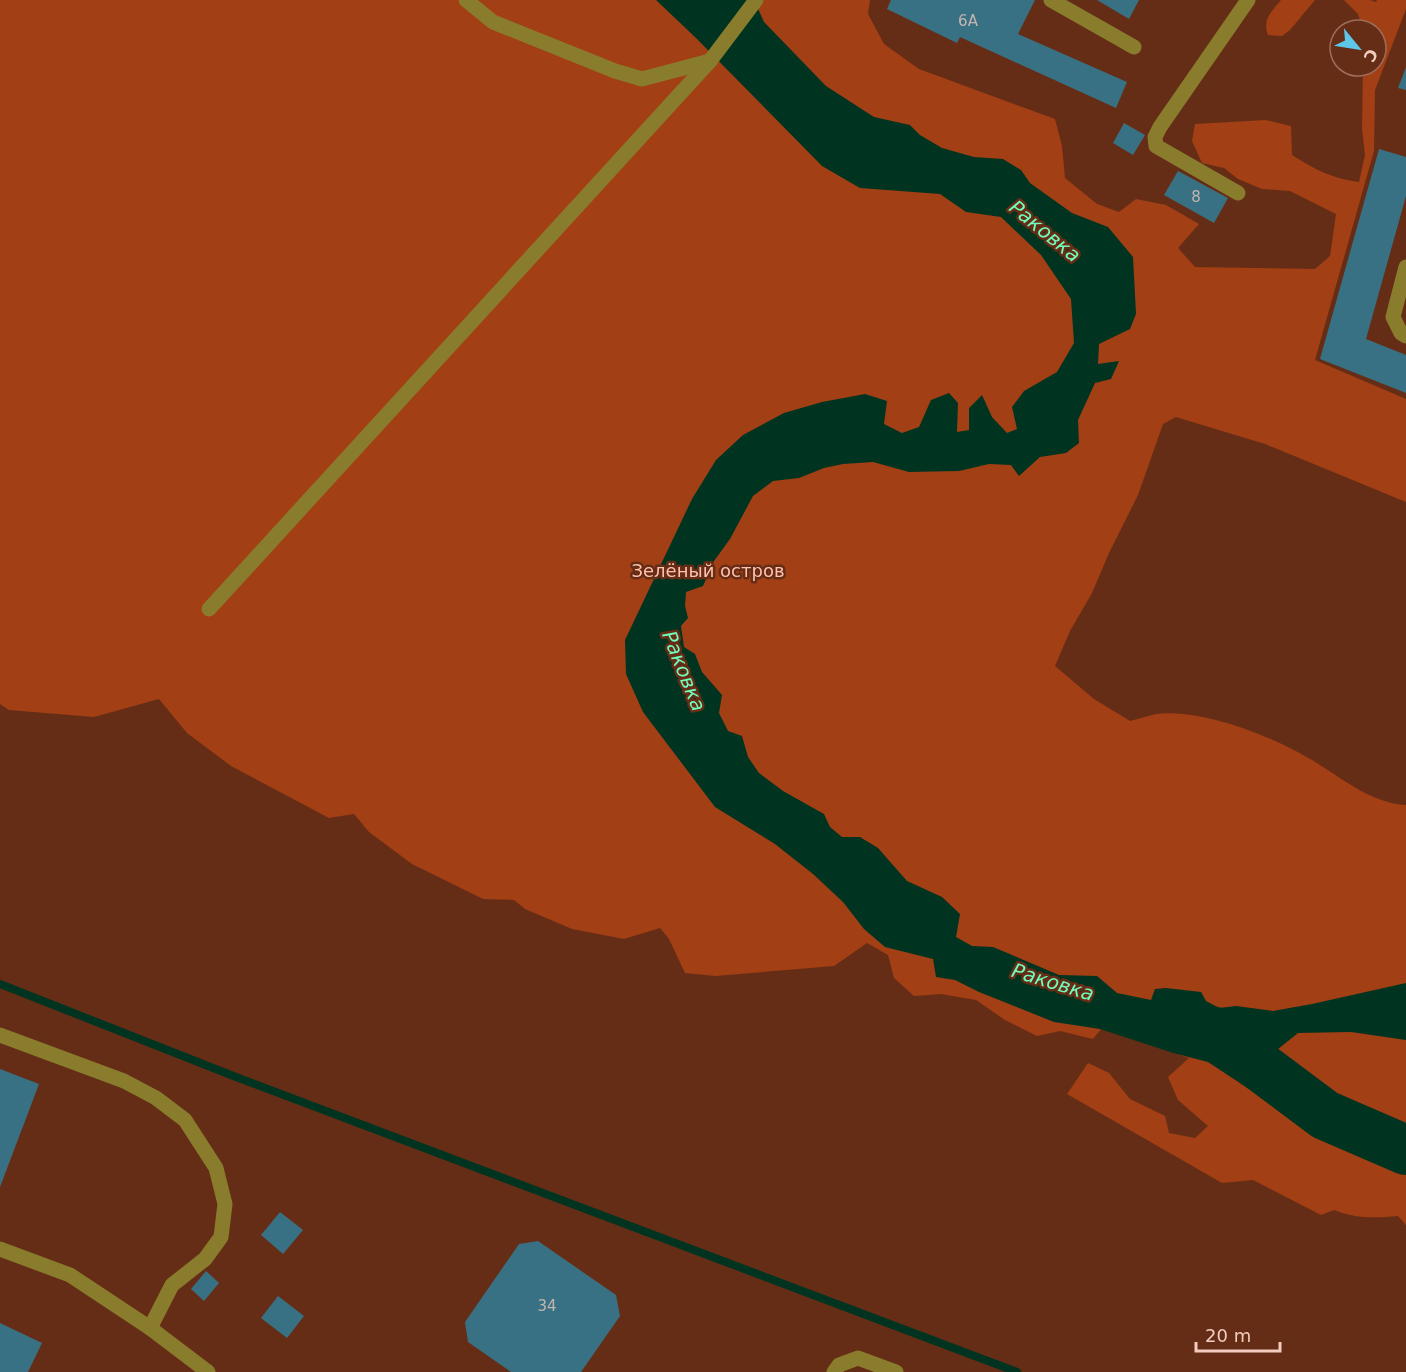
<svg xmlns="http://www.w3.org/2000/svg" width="1406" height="1372" font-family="'DejaVu Sans',sans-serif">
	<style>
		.green { fill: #a23f14 }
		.water { fill: #003420 }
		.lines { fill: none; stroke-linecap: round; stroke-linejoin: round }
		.stream { stroke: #003420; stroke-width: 8 }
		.river { stroke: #003420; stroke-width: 50 }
		.building { fill: #387183 }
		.minor { stroke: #897d2d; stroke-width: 15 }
		.labels { text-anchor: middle; stroke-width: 5; stroke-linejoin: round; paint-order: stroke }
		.number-label { font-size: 15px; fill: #c3b5b0 }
		.park-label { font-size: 18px; fill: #ffc1ab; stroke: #662d16 }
		.water-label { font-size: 20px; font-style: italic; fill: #6ffebd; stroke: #662d16 }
	</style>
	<rect width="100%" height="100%" fill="#662d16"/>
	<g class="green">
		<path d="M0 0H870L868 14 884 44 919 69 1055 119 1062 146 1065 178 1097 204 1119 212 1136 199 1166 205 1199 224 1178 248 1195 267 1315 269 1330 256 1336 214 1290 191 1262 189 1238 179 1224 168 1202 163 1192 141 1195 124 1266 120 1291 126 1292 155C1314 169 1333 179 1359 182L1365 155 1362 129 1363 66H1376V30H1363L1358 14 1344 0H1370L1376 2 1377 0H1406V9L1375 90 1374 151 1315 360 1406 399V502L1265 444 1176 417 1163 424 1138 495 1109 553 1092 593 1070 631 1055 666 1094 699 1130 721C1139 719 1147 716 1156 714 1204 708 1280 739 1320 765 1347 782 1373 803 1406 805V1225L1398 1216C1375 1218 1356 1219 1334 1210L1321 1215 1253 1180 1222 1183 1067 1094 1088 1063 1109 1073 1130 1099 1165 1116 1169 1133 1195 1138 1208 1126 1178 1100 1168 1077 1189 1058 1101 1029 1093 1039 1060 1031 1037 1036 1005 1020 976 1000 941 994 914 996 894 978 888 955 867 943 834 966 715 976 685 973 669 939 660 928 624 939 572 929 525 909 514 900 483 899 412 864 369 832 354 814 329 818 231 766 187 733 159 699 94 717 9 710 0 704Z"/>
		<path d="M1281 0H1315L1290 30 1282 36 1268 35C1262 20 1271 12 1281 0Z"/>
	</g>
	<path class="water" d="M656 0H754L764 22 826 86 874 117 910 125 920 135 942 148 974 157 1003 159 1021 170 1030 183 1072 213 1108 227 1133 257 1136 314 1130 329 1099 344 1098 364 1119 361 1111 379 1095 383 1078 420 1079 443 1066 453 1040 457 1019 476 1011 465 989 464 959 471 909 472 873 462 843 464 824 468 799 478 773 481 753 496 730 539 714 561 703 586 686 592 685 606 688 618 681 626 684 647 695 654 702 672 722 695 719 713 728 731 742 736 748 757 759 773 783 791 824 814 830 827 842 837H860L878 848 907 881 942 897 960 914 956 937 972 946 993 947 1059 975 1097 976 1117 993 1151 1000 1155 989 1166 988 1201 992 1206 1001 1219 1008 1236 1006 1273 1011 1312 1004 1406 983V1040L1351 1032 1298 1033 1257 1066 1406 1130V1166L1249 1089 1208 1062 1173 1053 1100 1029 1054 1022 979 992 955 980 936 977 933 959 885 947 864 929 843 902 813 874 775 844 715 807 643 712 626 674 625 640 692 499 716 460 743 435 784 413 822 402 865 394 887 401 884 424 902 433 919 427 931 400 949 393 958 403 957 432 969 430V408L982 395 992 417 1007 433 1017 429 1012 407 1024 391 1057 372 1074 343 1071 299 1041 255 1001 217 966 212 940 194 860 188 822 166 696 38Z"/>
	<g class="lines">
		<path class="stream" d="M0 984 236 1077 1017 1372"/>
		<path class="river" d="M1201 1028 1214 1032 1325 1115 1406 1150"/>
	</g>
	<g class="building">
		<path d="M891 0H1035L1018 34 1127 82 1116 108 960 37 957 43 887 9Z"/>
		<path d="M1097 0H1139L1129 19Z"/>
		<path d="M1406 67V90L1398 88Z"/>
		<path d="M1124 123 1145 135 1133 155 1113 143Z"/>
		<path d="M1379 149 1406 157V196L1366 339 1406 355V393L1320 359Z"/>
		<path d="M1178 171 1228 198 1214 223 1164 195Z"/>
		<path d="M0 1069 39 1084 0 1187Z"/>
		<path d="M280 1212 303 1230 283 1254 261 1235Z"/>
		<path d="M538 1241 616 1295 620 1316 581 1372H511L468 1342 465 1322 519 1244Z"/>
		<path d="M206 1271 219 1283 204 1301 191 1289Z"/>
		<path d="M278 1296 304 1316 287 1338 261 1318Z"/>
		<path d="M0 1323 42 1343 28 1372H0Z"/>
	</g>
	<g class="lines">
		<g class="minor">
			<path d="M466 0 493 22 615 71 642 79 710 61"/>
			<path d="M1051 0 1134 47"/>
			<path d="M1238 193 1156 146 1155 137 1160 127 1248 0"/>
			<path d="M1406 267 1393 317 1401 333 1406 336"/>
			<path d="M209 609 710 61 756 0"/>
			<path d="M0 1035 124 1081 156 1098 185 1120 216 1168 225 1204 221 1237 205 1259 172 1285 150 1328"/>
			<path d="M0 1249 70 1275 150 1328 208 1372"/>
			<path d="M834 1372 839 1365 858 1358 896 1372"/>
		</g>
	</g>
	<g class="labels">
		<g class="number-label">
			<text x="968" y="26">6А</text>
			<text x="1196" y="202">8</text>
			<text x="547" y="1311">34</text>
		</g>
		<g class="park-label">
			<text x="708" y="577">Зелёный остров</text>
		</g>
		<g class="water-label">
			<text transform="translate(1045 231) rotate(39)" y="7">Раковка</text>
			<text transform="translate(684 671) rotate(68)" y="7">Раковка</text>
			<text transform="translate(1053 982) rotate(17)" y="7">Раковка</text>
		</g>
	</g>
	<g transform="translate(1358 48) rotate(120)"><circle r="28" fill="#662d16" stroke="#9e6d5a" stroke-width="1.5"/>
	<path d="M0-4.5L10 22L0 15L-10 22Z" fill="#5cc7e8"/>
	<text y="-9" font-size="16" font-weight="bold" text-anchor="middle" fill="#f1ccbf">С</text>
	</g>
	<path d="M1196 1342v9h84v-9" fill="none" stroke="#f1ccbf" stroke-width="3"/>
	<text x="1205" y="1342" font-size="18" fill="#f1ccbf" stroke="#662d16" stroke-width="4.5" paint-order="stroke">20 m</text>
</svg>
